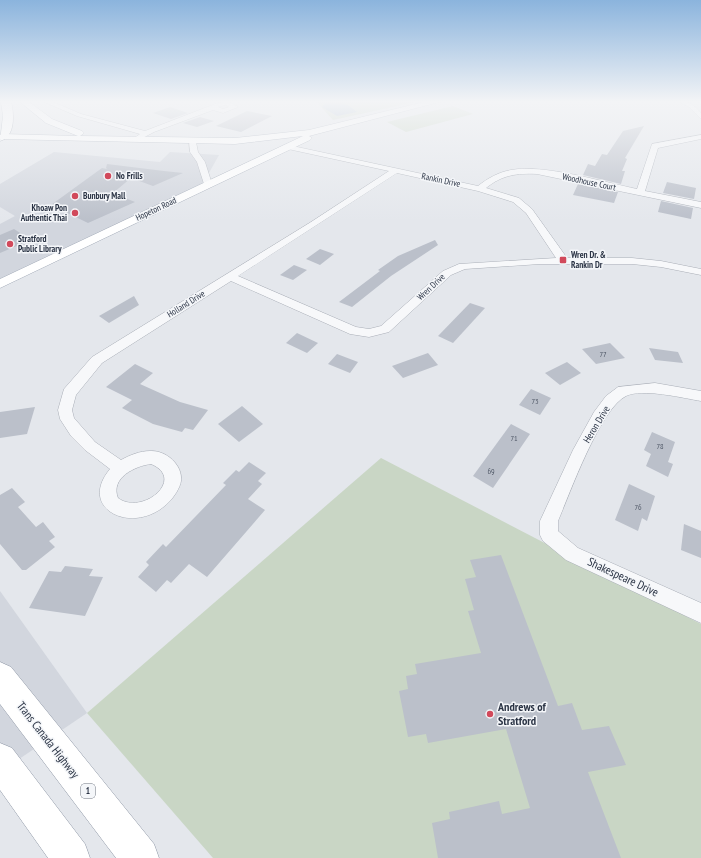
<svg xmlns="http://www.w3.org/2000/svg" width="701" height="858" font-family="'PT Sans Narrow',sans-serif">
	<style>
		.built { fill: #d2d6de }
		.green { fill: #c9d6c5 }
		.water { fill: #9fb4cc }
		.building { fill: #bbc0ca }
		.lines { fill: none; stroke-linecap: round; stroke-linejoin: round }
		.minor-casing { stroke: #a9aeb7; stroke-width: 1 }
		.major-casing { stroke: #a3abb8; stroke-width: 1 }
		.highway-casing { stroke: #8b94a3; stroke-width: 1 }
		.minor { fill: #f7f8fa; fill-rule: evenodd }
		.major { fill: #fff; fill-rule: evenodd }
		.highway { fill: #fff; fill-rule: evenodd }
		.poi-dot { fill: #d1495b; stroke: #f4f6f9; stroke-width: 1.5 }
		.labels { text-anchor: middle; stroke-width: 3; stroke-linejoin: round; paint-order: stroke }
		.number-label { font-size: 8px; fill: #4f5766 }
		.far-poi-label { font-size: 9px; font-weight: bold; fill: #2b3445; stroke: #f4f6f9; text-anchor: start }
		.far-street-label { font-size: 9px; fill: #2b3445; stroke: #f4f6f9 }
		.shield { fill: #f4f6f9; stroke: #676e7b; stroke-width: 1 }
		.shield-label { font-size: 9px; font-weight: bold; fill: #2b3445 }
		.street-label { font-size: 10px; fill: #2b3445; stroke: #f4f6f9 }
		.near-street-label { font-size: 12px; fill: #2b3445; stroke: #f4f6f9 }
		.near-poi-label { font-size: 12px; font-weight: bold; fill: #2b3445; stroke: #f4f6f9; text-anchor: start }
	</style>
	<rect width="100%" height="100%" fill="#e4e7ec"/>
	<g class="built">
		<path d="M54 152 160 162 170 152 219 155 201 187 0 287V224L15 216 0 207V184Z"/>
		<path d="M0 591 87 713 0 772Z"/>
	</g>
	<g class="green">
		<path d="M316 101H420L333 120Z"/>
		<path d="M453 106 473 114 406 132 387 122Z"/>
		<path d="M381 458 701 624V858H213L87 713Z"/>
	</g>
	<path class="water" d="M327 101 348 105 357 112 337 116 322 107Z"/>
	<g class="building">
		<path d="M170 107 188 113 171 119 153 113Z"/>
		<path d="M247 111 272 116 241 132 216 126Z"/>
		<path d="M200 117 214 121 197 127 183 123Z"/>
		<path d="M644 126 625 158 627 159 622 171H625L621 184 583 175 588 164 595 166 602 154 607 155 623 131Z"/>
		<path d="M107 164 164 171 183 173 153 186 131 178 113 193 135 202 88 223 51 205 102 168 107 169 106 168Z"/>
		<path d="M667 182 696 188 694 199 663 193Z"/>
		<path d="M578 184 618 192 614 203 573 195Z"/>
		<path d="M661 201 693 208 691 219 658 212Z"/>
		<path d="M14 229 31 240 0 253V235Z"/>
		<path d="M435 240 438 245 391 276 352 307 339 302 380 271 378 270 398 256Z"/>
		<path d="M320 249 334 254 320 265 306 259Z"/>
		<path d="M294 265 307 270 293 280 280 275Z"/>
		<path d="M134 296 139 305 109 323 99 316Z"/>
		<path d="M470 303 485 308 453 343 438 336Z"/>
		<path d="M297 333 318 343 307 353 286 343Z"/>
		<path d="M610 343 625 358 596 364 582 349Z"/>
		<path d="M649 348 678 352 683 363 655 360Z"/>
		<path d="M428 353 438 365 403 378 392 366Z"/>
		<path d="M337 354 358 362 350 373 328 364Z"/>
		<path d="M567 362 581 373 560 385 545 373Z"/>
		<path d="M135 364 153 373 140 384 180 402 208 410 193 430 185 428 182 432 153 424 122 408 132 400 106 387Z"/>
		<path d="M531 389 551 398 540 415 519 405Z"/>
		<path d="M242 406 263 424 239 442 218 424Z"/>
		<path d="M35 407 27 434 0 438V412Z"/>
		<path d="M511 424 530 434 493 488 473 476Z"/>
		<path d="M652 432 675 442 668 462 673 464 668 477 646 466 651 454 644 450Z"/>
		<path d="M249 462 266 473 258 481 262 484 248 499 265 510 207 577 189 564 171 583 167 580 156 592 138 577 149 565 146 562 163 544 166 547 226 485 223 483 236 470 239 472Z"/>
		<path d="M629 484 655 496 647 521 642 518 638 531 615 520Z"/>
		<path d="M12 488 25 502 18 507 36 527 43 522 55 537 49 541 55 547 26 570H22L0 544V495Z"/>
		<path d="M684 524 701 531V558L681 550Z"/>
		<path d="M501 555 558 706 572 703 582 730 609 726 626 765 588 772 621 858H438L432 823 450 819 449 812 499 801 502 814 530 808 506 729 428 743 426 734 408 737 399 691 408 689 406 676 417 674 415 664 481 653 468 611 474 610 465 579 476 577 470 560Z"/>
		<path d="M65 566 93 569 89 576 103 577 85 616 29 608 49 571 61 572Z"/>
	</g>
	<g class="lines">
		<g class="minor-casing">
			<g id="minor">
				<path d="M42 101H51L81 114 145 131 215 104 228 101 238 107 223 113 213 110 154 132 137 141 133 139 140 134 77 116ZM226 105 229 107 223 109 218 107Z"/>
				<path d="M678 101C689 101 694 105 701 113V119L689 107Z"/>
				<path d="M701 135V139L658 148 645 191 701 202V208L537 174C517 173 502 175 486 188L519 198 532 209 567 258H632L661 261 701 269V275L661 267 632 264H540L465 269 451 275 389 332 369 337 350 334 231 281 102 363 76 395 72 410 74 418 95 442 121 460C130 455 140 451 150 451 166 450 183 465 181 481 180 488 174 497 169 502 135 537 76 510 110 469L85 450 71 436 60 419 58 410 64 389 92 357 311 222 389 171 288 149V145L478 186C488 178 499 172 511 170 544 164 603 182 637 189L652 144ZM397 173 478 191 513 202 526 213 556 258 459 264 443 271 381 326 369 329 356 327 238 276ZM151 464C187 479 142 516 118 498 110 478 135 466 151 464Z"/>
				<path d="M189 140 196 142 198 152 205 162 212 184 211 186H205L204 184 197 162 190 152Z"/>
				<path d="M655 383 701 391V401C683 398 642 388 626 396 600 409 570 493 558 521V531L578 548 701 603V623L566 560 543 541 540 535V521L573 450 594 412 606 396 618 387Z"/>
			</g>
		</g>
		<g class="major-casing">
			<path id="major" d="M19 101H28L52 119 82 131 84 133 80 136 235 138 309 130 428 101H443L309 136 312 138 310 140 0 288V279L303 136 235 144 0 139V135L2 134 78 136 46 123Z"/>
		</g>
		<g class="highway-casing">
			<g id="highway">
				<path d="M1 101H11C14 113 16 137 0 141L3 116Z"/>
				<path d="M0 662 11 667 154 844 159 858H116L0 704Z"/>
				<path d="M0 743 12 748 85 844 90 858H48L0 790Z"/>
			</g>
		</g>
		<use href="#minor" class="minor"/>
		<use href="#major" class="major"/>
		<use href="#highway" class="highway"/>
	</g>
	<linearGradient id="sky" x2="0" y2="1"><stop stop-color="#8bb4dd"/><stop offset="0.46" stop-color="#f3f4f6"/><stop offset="1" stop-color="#f3f4f6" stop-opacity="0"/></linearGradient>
	<rect width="701" height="221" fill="url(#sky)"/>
	<g class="poi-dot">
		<circle cx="108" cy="176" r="4"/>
		<circle cx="75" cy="196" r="4"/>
		<circle cx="75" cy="213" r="4"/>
		<circle cx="10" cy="244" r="4"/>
		<rect x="559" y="256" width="8" height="8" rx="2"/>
		<circle cx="490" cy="714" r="4"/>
	</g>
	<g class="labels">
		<g class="number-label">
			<text x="603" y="357">77</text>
			<text x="535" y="404">73</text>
			<text x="514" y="441">71</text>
			<text x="660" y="449">78</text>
			<text x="491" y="474">69</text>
			<text x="638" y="510">76</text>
		</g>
		<g class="far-poi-label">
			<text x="116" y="179">No Frills</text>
			<text x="83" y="199">Bunbury Mall</text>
			<text x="67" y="211" text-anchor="end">Khoaw Pon<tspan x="67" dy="10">Authentic Thai</tspan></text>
			<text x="18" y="242">Stratford<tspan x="18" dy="10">Public Library</tspan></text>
			<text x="571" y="258">Wren Dr. &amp;<tspan x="571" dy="10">Rankin Dr</tspan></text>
		</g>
		<g class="far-street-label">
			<text transform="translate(441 180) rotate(12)" y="3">Rankin Drive</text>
			<text transform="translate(589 182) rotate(12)" y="3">Woodhouse Court</text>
			<text transform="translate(156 209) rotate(-25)" y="3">Hopeton Road</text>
			<text transform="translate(431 287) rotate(-43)" y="3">Wren Drive</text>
			<text transform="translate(186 304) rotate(-32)" y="3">Holland Drive</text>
		</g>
		<rect class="shield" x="81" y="784" width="14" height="14" rx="3"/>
		<g class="shield-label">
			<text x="88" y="794">1</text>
		</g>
		<g class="street-label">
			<text transform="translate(596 424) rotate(-59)" y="4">Heron Drive</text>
		</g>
		<g class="near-street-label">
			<text transform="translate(623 577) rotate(25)" y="4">Shakespeare Drive</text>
			<text transform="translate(48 740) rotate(52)" y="4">Trans Canada Highway</text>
		</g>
		<g class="near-poi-label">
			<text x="498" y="711">Andrews of<tspan x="498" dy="14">Stratford</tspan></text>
		</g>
	</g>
</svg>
